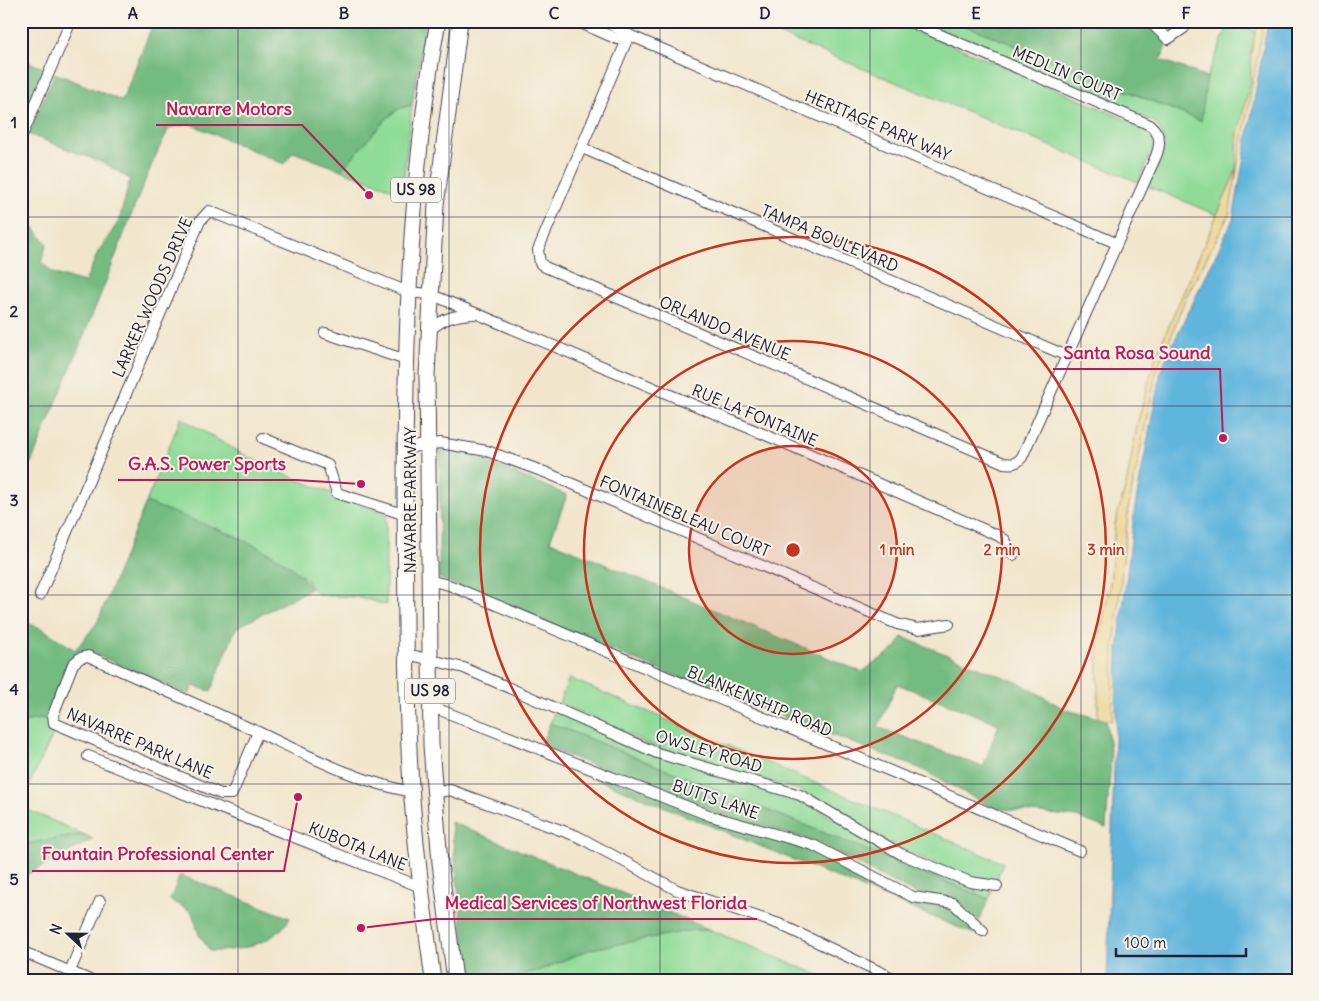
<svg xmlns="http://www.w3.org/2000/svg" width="1319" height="1001" font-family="Delius,sans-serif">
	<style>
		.green { fill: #8fdb98; stroke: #587e6a }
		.forest { fill: #73bb80; stroke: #4a6e5e; fill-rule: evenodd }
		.sand { fill: #eeda9e; stroke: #887e6c }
		.water { fill: #61b5dd; stroke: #426c8c }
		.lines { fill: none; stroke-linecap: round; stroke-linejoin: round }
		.minor-casing { stroke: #413f51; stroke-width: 12 }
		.highway-casing { stroke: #413f51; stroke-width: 17 }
		.minor { stroke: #fff; stroke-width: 10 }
		.highway { stroke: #fff; stroke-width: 15 }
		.grid { fill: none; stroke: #22223b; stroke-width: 1; stroke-opacity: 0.55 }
		.ring { fill: none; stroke: #c8321e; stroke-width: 2.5 }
		.labels { text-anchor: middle; stroke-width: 4; stroke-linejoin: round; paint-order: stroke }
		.shield { fill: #f7f3e8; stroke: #62616f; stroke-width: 1 }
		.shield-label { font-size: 15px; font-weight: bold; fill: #22223b }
		.street-label { font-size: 16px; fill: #22223b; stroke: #f7f3e8 }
		.centre { fill: #c8321e; stroke: #f7f3e8; stroke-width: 2.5 }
		.ring-label { font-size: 15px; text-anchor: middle; font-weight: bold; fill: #c8321e; stroke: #f7f3e8; stroke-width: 4; stroke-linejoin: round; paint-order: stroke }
		.leader { fill: none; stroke: #c2185b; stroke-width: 2 }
		.callout-dot { fill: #c2185b; stroke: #f7f3e8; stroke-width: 2 }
		.callout-label { font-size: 18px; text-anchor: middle; font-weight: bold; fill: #c2185b; stroke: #f7f3e8; stroke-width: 4; stroke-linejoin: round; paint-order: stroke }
		.neatline { fill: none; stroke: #22223b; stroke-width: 2 }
		.grid-label { font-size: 16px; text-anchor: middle; font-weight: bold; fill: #22223b }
	</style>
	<rect width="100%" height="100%" fill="#f7f3e8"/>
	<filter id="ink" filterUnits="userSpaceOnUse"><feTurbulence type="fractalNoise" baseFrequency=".02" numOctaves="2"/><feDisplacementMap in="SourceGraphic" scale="10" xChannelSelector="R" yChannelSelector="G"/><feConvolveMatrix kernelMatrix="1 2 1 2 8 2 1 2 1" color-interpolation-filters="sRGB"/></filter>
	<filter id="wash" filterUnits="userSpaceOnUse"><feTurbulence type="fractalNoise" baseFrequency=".0096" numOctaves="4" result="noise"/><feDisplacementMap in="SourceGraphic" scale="20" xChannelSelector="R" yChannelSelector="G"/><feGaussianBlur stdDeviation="1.12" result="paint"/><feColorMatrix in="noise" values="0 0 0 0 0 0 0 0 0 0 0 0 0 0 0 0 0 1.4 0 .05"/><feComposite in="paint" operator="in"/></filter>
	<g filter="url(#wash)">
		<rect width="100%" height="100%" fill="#f1e6cc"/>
		<g class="green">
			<path d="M747 21H897L1148 129 1152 132 1154 147 1138 182Z"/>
			<path d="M920 21H955L1200 121 1207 77 1230 21 1255 31 1251 54V82L1238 132 1236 171 1217 215 1147 186C1157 165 1176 139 1152 121Z"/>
			<path d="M412 105 402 193 341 170 387 118 400 108Z"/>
			<path d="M181 418 246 456 296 479 386 514V605C375 602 363 597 352 597 330 595 316 602 306 578L234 535 189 520 146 502Z"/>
			<path d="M569 678 1003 863 996 882 971 878 903 850 802 791 659 748 559 703Z"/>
			<path d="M555 711 787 795 819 809 868 842 899 858 969 886 992 890 989 899 550 723Z"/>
			<path d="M47 718 50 725 56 728 21 802V722Z"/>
			<path d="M21 807 83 834 21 845Z"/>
			<path d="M693 930H711L831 980H500L540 970 591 949Z"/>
		</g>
		<g class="forest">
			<path d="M154 21H426L412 105 400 108 387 118 341 170 293 152 284 164 190 124 169 128C143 179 125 233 104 286 77 353 49 420 21 487V218L27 219 47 244 41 262 54 274 85 282 98 252 119 221 130 179 106 164 28 134 55 73 122 101Z"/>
			<path d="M955 21H1142L1167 42 1161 60 1207 77 1201 121Z"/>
			<path d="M21 59 46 69 21 125Z"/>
			<path d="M440 448 458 450 567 495 550 541 862 672 896 648 902 637 1022 684 1066 710 1106 720 1111 757 1106 828 1077 817 993 808 919 768 650 666 439 578ZM897 684 999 724 983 767 878 727Z"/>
			<path d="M146 502C186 519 294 550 310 589L236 628 211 691 193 686 189 695 90 652 78 654 68 662 47 718 21 722V621L41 628 75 650 97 623Z"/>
			<path d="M550 723 989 899 979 921 957 900 914 893 814 841 713 812 541 745Z"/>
			<path d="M538 753 811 849 910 901 951 907 976 930 974 934 538 755Z"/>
			<path d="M451 822 711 930H693L591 949 540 970 500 980H468Z"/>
			<path d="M83 834 93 839 21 878V845Z"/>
			<path d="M180 875 290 918C276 944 236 952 210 951L199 935 192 912 170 900Z"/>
		</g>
		<path class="sand" d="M1258 21H1264L1229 215 1185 299 1169 342 1157 368 1129 505 1114 648 1112 721 1098 718V645L1110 585 1115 524 1127 481 1138 421 1156 356 1236 171 1238 132 1251 82V54Z"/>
		<path class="water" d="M1268 21H1298V980H1107L1118 649 1135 506 1161 369 1233 219Z"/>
	</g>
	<g filter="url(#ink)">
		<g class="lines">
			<g class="minor-casing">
				<g id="minor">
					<path d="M576 21 617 39 629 35"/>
					<path d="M604 21 629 35 1116 243"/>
					<path d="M1149 21 1168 39 1184 28 1176 21"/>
					<path d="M629 35 538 250 540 263 545 267 1004 463C1012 464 1017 464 1022 457L1156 156C1161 144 1161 134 1150 125L908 21"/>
					<path d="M21 138 71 21"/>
					<path d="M582 148 1067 356"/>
					<path d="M429 331C443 318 455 315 474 314"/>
					<path d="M325 333 406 360"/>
					<path d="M263 438 328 465 337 493 406 515"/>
					<path d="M405 448 440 443 487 451 547 473 897 624 918 629 949 624"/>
					<path d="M428 580 449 585 1080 851"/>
					<path d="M40 595 200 221 209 211 408 292 430 294 768 436 999 536 1005 540 1013 555"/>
					<path d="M407 654 464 668 657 753 800 795 901 854 970 882 997 886"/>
					<path d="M88 656 258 732 232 794H221L54 723 53 715 73 664 80 658Z"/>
					<path d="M430 706 711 816 813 845 913 897 953 903 983 931"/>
					<path d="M258 732C307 755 358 782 412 792"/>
					<path d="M88 756 421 887"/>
					<path d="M433 793 450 790 577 836 677 890 779 924 897 980"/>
					<path d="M21 951 90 980"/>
					<path d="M70 971 100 901"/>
				</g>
			</g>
			<g class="highway-casing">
				<g id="highway">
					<path d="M433 980C423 903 412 826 409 749 405 666 406 582 405 498 405 339 409 178 438 21"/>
					<path d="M455 980 440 863 431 745 427 375 436 205 460 21"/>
				</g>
			</g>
			<use href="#minor" class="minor"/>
			<use href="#highway" class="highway"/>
		</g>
	</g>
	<path class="grid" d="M238 21V980M449 21V980M660 21V980M870 21V980M1081 21V980M21 217H1298M21 406H1298M21 595H1298M21 784H1298"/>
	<circle cx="793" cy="550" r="104" fill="#c8321e" fill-opacity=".12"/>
	<g class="ring">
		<circle cx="793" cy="550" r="104"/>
		<circle cx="793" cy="550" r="209"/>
		<circle cx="793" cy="550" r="313"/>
	</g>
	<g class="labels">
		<g class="shield">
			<rect x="391" y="177.5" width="50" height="25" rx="4"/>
			<rect x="405" y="678.5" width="50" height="25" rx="4"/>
		</g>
		<g class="shield-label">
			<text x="416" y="195">US 98</text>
			<text x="430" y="696">US 98</text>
		</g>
		<g class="street-label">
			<text transform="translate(1067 73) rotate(23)" y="6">MEDLIN COURT</text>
			<text transform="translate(878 125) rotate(23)" y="6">HERITAGE PARK WAY</text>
			<text transform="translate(830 238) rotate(23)" y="6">TAMPA BOULEVARD</text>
			<text transform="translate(152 297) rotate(-66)" y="6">LARKER WOODS DRIVE</text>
			<text transform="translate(725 328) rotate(23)" y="6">ORLANDO AVENUE</text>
			<text transform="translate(755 415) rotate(23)" y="6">RUE LA FONTAINE</text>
			<text transform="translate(410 500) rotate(-90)" y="6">NAVARRE PARKWAY</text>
			<text transform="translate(685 516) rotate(23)" y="6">FONTAINEBLEAU COURT</text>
			<text transform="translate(760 701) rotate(23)" y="6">BLANKENSHIP ROAD</text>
			<text transform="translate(140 743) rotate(23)" y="6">NAVARRE PARK LANE</text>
			<text transform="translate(709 751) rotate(17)" y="6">OWSLEY ROAD</text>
			<text transform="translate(716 799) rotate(19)" y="6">BUTTS LANE</text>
			<text transform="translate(358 846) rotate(22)" y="6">KUBOTA LANE</text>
		</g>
	</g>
	<circle cx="793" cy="550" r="8" class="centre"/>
	<g class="ring-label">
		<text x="897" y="555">1 min</text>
		<text x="1002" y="555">2 min</text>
		<text x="1106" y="555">3 min</text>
	</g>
	<path class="leader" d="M369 195L302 125H156M1223 438L1220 369H1053M361 484L296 480H118M298 797L284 871H32M361 928L435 919H757"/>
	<g class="callout-dot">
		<circle cx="369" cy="195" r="5"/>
		<circle cx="1223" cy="438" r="5"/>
		<circle cx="361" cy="484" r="5"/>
		<circle cx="298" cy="797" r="5"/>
		<circle cx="361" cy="928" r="5"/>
	</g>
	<g class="callout-label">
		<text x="229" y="115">Navarre Motors</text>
		<text x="1137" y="359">Santa Rosa Sound</text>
		<text x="207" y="470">G.A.S. Power Sports</text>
		<text x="158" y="860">Fountain Professional Center</text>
		<text x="596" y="909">Medical Services of Northwest Florida</text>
	</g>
	<rect width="1319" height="1001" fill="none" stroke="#f7f3e8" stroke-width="55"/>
	<g transform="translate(68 934) rotate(292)" stroke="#f7f3e8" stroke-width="4" paint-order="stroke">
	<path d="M0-4L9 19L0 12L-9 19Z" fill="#22223b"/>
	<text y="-8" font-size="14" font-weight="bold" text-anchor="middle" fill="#22223b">N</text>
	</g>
	<path d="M1116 948v8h130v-8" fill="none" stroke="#22223b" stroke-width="2.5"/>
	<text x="1124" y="948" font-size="15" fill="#22223b" stroke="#f7f3e8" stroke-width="4" paint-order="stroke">100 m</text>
	<rect x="28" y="28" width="1264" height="946" class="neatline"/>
	<g class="grid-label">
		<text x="133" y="19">A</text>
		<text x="344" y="19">B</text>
		<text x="554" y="19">C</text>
		<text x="765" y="19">D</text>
		<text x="976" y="19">E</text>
		<text x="1186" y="19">F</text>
		<text x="14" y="128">1</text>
		<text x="14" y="317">2</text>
		<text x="14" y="506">3</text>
		<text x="14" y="695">4</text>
		<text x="14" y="885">5</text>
	</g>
</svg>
